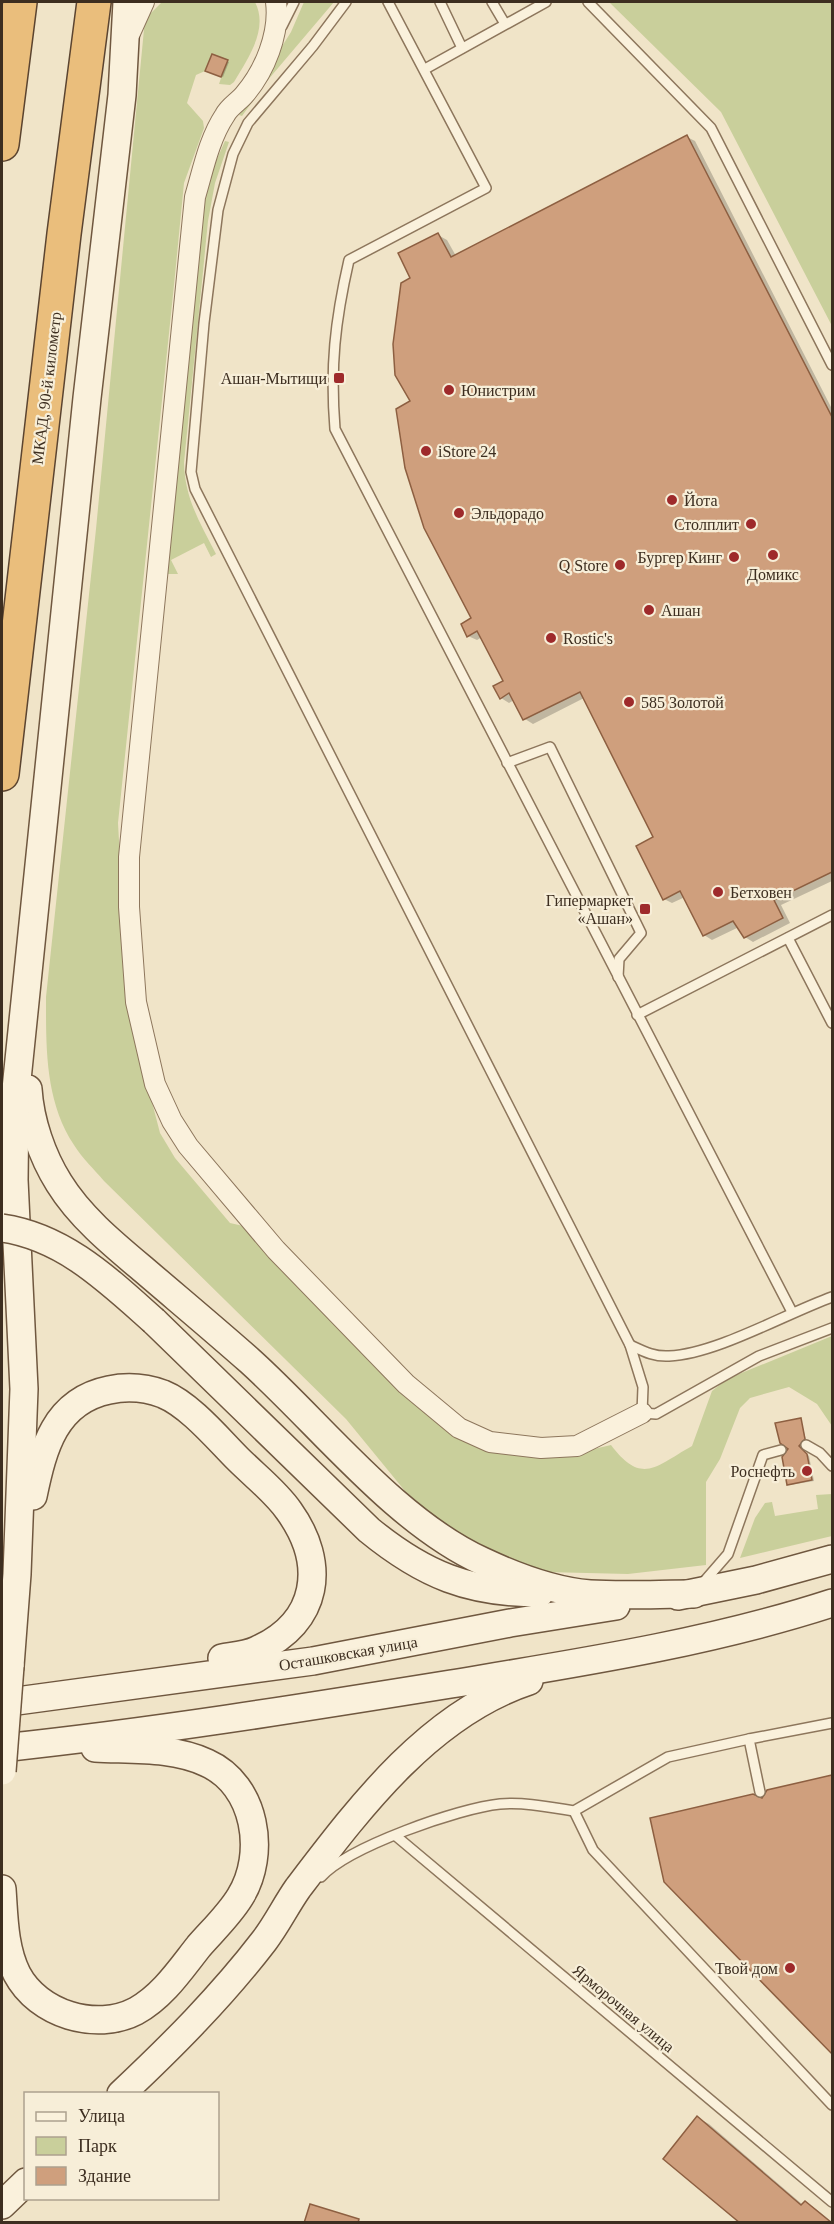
<svg xmlns="http://www.w3.org/2000/svg" width="834" height="2224" font-family="Georgia,serif">
	<style>
		.green { fill: #c9cf9b }
		.shadow { fill: #0003 }
		.building { fill: #cf9f7d; stroke: #8d5f41; stroke-width: 1.5 }
		.lines { fill: none; stroke-linecap: round; stroke-linejoin: round }
		.service-casing { stroke: #8d765c; stroke-width: 12 }
		.minor-casing { stroke: #8d765c; stroke-width: 22 }
		.secondary-casing { stroke: #6f573f; stroke-width: 30 }
		.trunk-casing { stroke: #5b4430; stroke-width: 36 }
		.service { stroke: #faf1dc; stroke-width: 9 }
		.minor { stroke: #faf1dc; stroke-width: 20 }
		.secondary { stroke: #faf1dc; stroke-width: 27 }
		.trunk { stroke: #eabe7c; stroke-width: 33 }
		.secondary-bridge-casing { stroke: #6f573f; stroke-width: 30; stroke-linecap: butt }
		.secondary-bridge { stroke: #faf1dc; stroke-width: 27 }
		.poi-dot { fill: #9e2a2b; stroke: #f7eed8; stroke-width: 2 }
		.labels { text-anchor: middle; stroke-width: 4.5; stroke-linejoin: round; paint-order: stroke }
		.poi-label { font-size: 16px; fill: #3d2e20; stroke: #f7eed8; text-anchor: start }
		.street-label { font-size: 16px; fill: #3d2e20; stroke: #f7eed8 }
	</style>
	<rect width="100%" height="100%" fill="#f0e4c8"/>
	<g class="green">
		<path d="M162 2H255C269 29 248 58 234 82L230 85 219 84 227 60 212 54 205 71 196 75 187 103 203 121 204 128 184 183 174 285 118 823 123 912 147 1083 160 1133 175 1158 230 1223 252 1228 359 1350 424 1410 465 1438 581 1452 611 1445C642 1486 656 1466 692 1446L712 1391 727 1379 832 1336V1426L817 1404 789 1387 750 1398 740 1408 720 1459 706 1482V1565L628 1574 546 1572 485 1549 445 1526 405 1491 346 1419 104 1181C94 1169 82 1158 74 1145 45 1101 46 1048 46 997L96 529 145 19Z"/>
		<path d="M304 2H334L267 81 242 116 239 115 291 32Z"/>
		<path d="M609 2H832V326L721 112Z"/>
		<path d="M225 141 229 142 215 183 208 221 184 463C185 499 200 523 216 554L211 557 204 543 171 560 178 574H168L166 570 204 200 212 170Z"/>
		<path d="M832 1494V1536L740 1558 755 1518 765 1503 772 1502 775 1516 818 1509 816 1495Z"/>
	</g>
	<g class="shadow">
		<path d="M227 61 229 62 223 77 209 72Z"/>
		<path d="M687 137 695 141 832 409V881L781 905 790 923 753 942 745 937 739 927 712 940 704 935 685 897 672 903 664 899 655 838 584 698 533 724 525 719 514 700 509 703 501 698 505 681 482 637 477 640 468 636 473 619 412 401V279L438 235 447 240 456 256Z"/>
		<path d="M801 1420 806 1440 801 1448 809 1456 814 1481 790 1485 788 1484 790 1448Z"/>
		<path d="M832 1777V2052L665 1881 762 1800 768 1792Z"/>
		<path d="M698 2118 709 2124 803 2205 805 2202 816 2209 832 2222H743Z"/>
	</g>
	<g class="building">
		<path d="M212 54 228 60 221 77 205 71Z"/>
		<path d="M687 135 832 417V872L774 900 783 918 744 938 733 921 703 936 680 891 663 900 636 846 653 837 580 692 523 720 509 693 500 699 493 686 503 681 477 631 467 637 461 624 471 618 424 528 405 468 396 409 410 401 395 375 393 344 401 283 410 278 398 253 438 233 451 257Z"/>
		<path d="M801 1418 805 1439 799 1446 807 1454 812 1480 787 1485 782 1457 788 1449 780 1443 775 1423Z"/>
		<path d="M832 1775V2054L664 1882 650 1818 753 1794 762 1798 767 1790Z"/>
		<path d="M697 2116 801 2205 805 2201 832 2223H740L663 2159Z"/>
		<path d="M310 2204 359 2219 358 2223H304Z"/>
	</g>
	<g class="lines">
		<g class="service-casing">
			<g id="service">
				<path d="M346 2 313 46 248 123 233 154 218 210 204 323 191 472 195 489 630 1345 643 1387 642 1413 656 1414 759 1356 832 1328"/>
				<path d="M388 2 486 188 349 260C335 321 330 367 335 429L792 1312"/>
				<path d="M440 2 462 48"/>
				<path d="M492 2 505 24"/>
				<path d="M588 2 711 128 832 365"/>
				<path d="M282 26 294 2"/>
				<path d="M425 69 546 2"/>
				<path d="M507 763 550 747 641 933 619 959 618 977"/>
				<path d="M788 938 832 1023"/>
				<path d="M637 1015 832 915"/>
				<path d="M630 1345C643 1351 654 1357 669 1356 716 1354 785 1314 832 1297"/>
				<path d="M806 1445 820 1453 832 1466"/>
				<path d="M702 1584 728 1554 763 1455 781 1450"/>
				<path d="M760 1792 749 1739 832 1723"/>
				<path d="M574 1811 593 1850 832 2105"/>
				<path d="M396 1836 832 2202"/>
				<path d="M321 1877C348 1847 459 1808 500 1804 525 1802 549 1807 574 1811L668 1757 749 1739"/>
			</g>
		</g>
		<g class="minor-casing">
			<g id="minor">
				<path d="M276 2C280 33 265 71 244 95 238 102 229 107 225 115 209 139 203 170 195 197L129 857V907L136 1002 155 1084 172 1121 188 1146 276 1250 406 1384 459 1428 490 1442 541 1448 577 1446 642 1413"/>
				<path d="M130 33 144 2"/>
			</g>
		</g>
		<g class="secondary-casing">
			<g id="secondary">
				<path d="M28 1089C30 1121 42 1156 59 1183 80 1217 113 1244 144 1270 179 1300 215 1330 250 1361 321 1425 395 1521 482 1561 516 1577 552 1591 590 1594 624 1596 660 1594 694 1594"/>
				<path d="M154 1321 369 1530C424 1575 469 1593 540 1593"/>
				<path d="M33 1496C43 1448 55 1401 109 1390 128 1386 144 1387 163 1394 190 1405 218 1439 238 1459 255 1476 276 1492 289 1511 327 1564 319 1622 257 1650 247 1655 233 1656 222 1658"/>
				<path d="M678 1596 756 1580 832 1559"/>
				<path d="M10 1666 17 1574 24 1389 14 1180 15 1099 87 398 122 95 127 2"/>
				<path d="M2 1703 313 1661 510 1623 616 1606"/>
				<path d="M2 1748C152 1732 302 1708 451 1684 578 1663 709 1643 832 1603"/>
				<path d="M2 1889C4 1917 4 1948 17 1974 38 2014 96 2032 136 2011 163 1996 180 1970 199 1946 213 1930 229 1915 240 1897 267 1854 256 1785 207 1763 173 1747 132 1750 95 1748"/>
				<path d="M121 2094C172 2046 221 1997 264 1941 277 1924 286 1905 298 1888 359 1808 429 1714 529 1681"/>
				<path d="M2 2205 26 2182"/>
			</g>
		</g>
		<g class="trunk-casing">
			<g id="trunk">
				<path d="M2 144 20 2"/>
				<path d="M2 774 64 234 94 2"/>
			</g>
		</g>
		<use href="#service" class="service"/>
		<use href="#minor" class="minor"/>
		<use href="#secondary" class="secondary"/>
		<use href="#trunk" class="trunk"/>
		<g class="secondary-bridge-casing">
			<g id="secondary-bridge">
				<path d="M2 1228C64 1237 108 1280 154 1321"/>
				<path d="M2 1771 10 1666"/>
			</g>
		</g>
		<use href="#secondary-bridge" class="secondary-bridge"/>
	</g>
	<g class="poi-dot">
		<rect x="333" y="372" width="12" height="12" rx="3"/>
		<circle cx="449" cy="390" r="6"/>
		<circle cx="426" cy="451" r="6"/>
		<circle cx="672" cy="500" r="6"/>
		<circle cx="459" cy="513" r="6"/>
		<circle cx="751" cy="524" r="6"/>
		<circle cx="773" cy="555" r="6"/>
		<circle cx="734" cy="557" r="6"/>
		<circle cx="620" cy="565" r="6"/>
		<circle cx="649" cy="610" r="6"/>
		<circle cx="551" cy="638" r="6"/>
		<circle cx="629" cy="702" r="6"/>
		<circle cx="718" cy="892" r="6"/>
		<rect x="639" y="903" width="12" height="12" rx="3"/>
		<circle cx="807" cy="1471" r="6"/>
		<circle cx="790" cy="1968" r="6"/>
	</g>
	<g class="labels">
		<g class="poi-label">
			<text x="327" y="384" text-anchor="end">Ашан-Мытищи</text>
			<text x="461" y="396">Юнистрим</text>
			<text x="438" y="457">iStore 24</text>
			<text x="684" y="506">Йота</text>
			<text x="471" y="519">Эльдорадо</text>
			<text x="739" y="530" text-anchor="end">Столплит</text>
			<text x="722" y="563" text-anchor="end">Бургер Кинг</text>
			<text x="608" y="571" text-anchor="end">Q Store</text>
			<text x="773" y="580" text-anchor="middle">Домикс</text>
			<text x="661" y="616">Ашан</text>
			<text x="563" y="644">Rostic's</text>
			<text x="641" y="708">585 Золотой</text>
			<text x="730" y="898">Бетховен</text>
			<text x="633" y="906" text-anchor="end">Гипермаркет<tspan x="633" dy="18">«Ашан»</tspan></text>
			<text x="795" y="1477" text-anchor="end">Роснефть</text>
			<text x="778" y="1974" text-anchor="end">Твой дом</text>
		</g>
		<g class="street-label">
			<text transform="translate(46 388) rotate(-83)" y="6">МКАД, 90-й километр</text>
			<text transform="translate(348 1653) rotate(-10)" y="6">Осташковская улица</text>
			<text transform="translate(624 2008) rotate(40)" y="6">Ярморочная улица</text>
		</g>
	</g>
	<rect width="834" height="2224" fill="none" stroke="#3d2e20" stroke-width="6"/>
	<rect x="24" y="2092" width="195" height="108" fill="#f7eed8" stroke="#ada18e" stroke-width="1.5"/>
	<rect x="36" y="2112" width="30" height="9" fill="#faf1dc" stroke="#ada18e" stroke-width="1.5"/>
	<text x="78" y="2122" font-size="18" fill="#3d2e20">Улица</text>
	<rect x="36" y="2137" width="30" height="18" fill="#c9cf9b" stroke="#ada18e" stroke-width="1.5"/>
	<text x="78" y="2152" font-size="18" fill="#3d2e20">Парк</text>
	<rect x="36" y="2167" width="30" height="18" fill="#cf9f7d" stroke="#ada18e" stroke-width="1.5"/>
	<text x="78" y="2182" font-size="18" fill="#3d2e20">Здание</text>
</svg>
